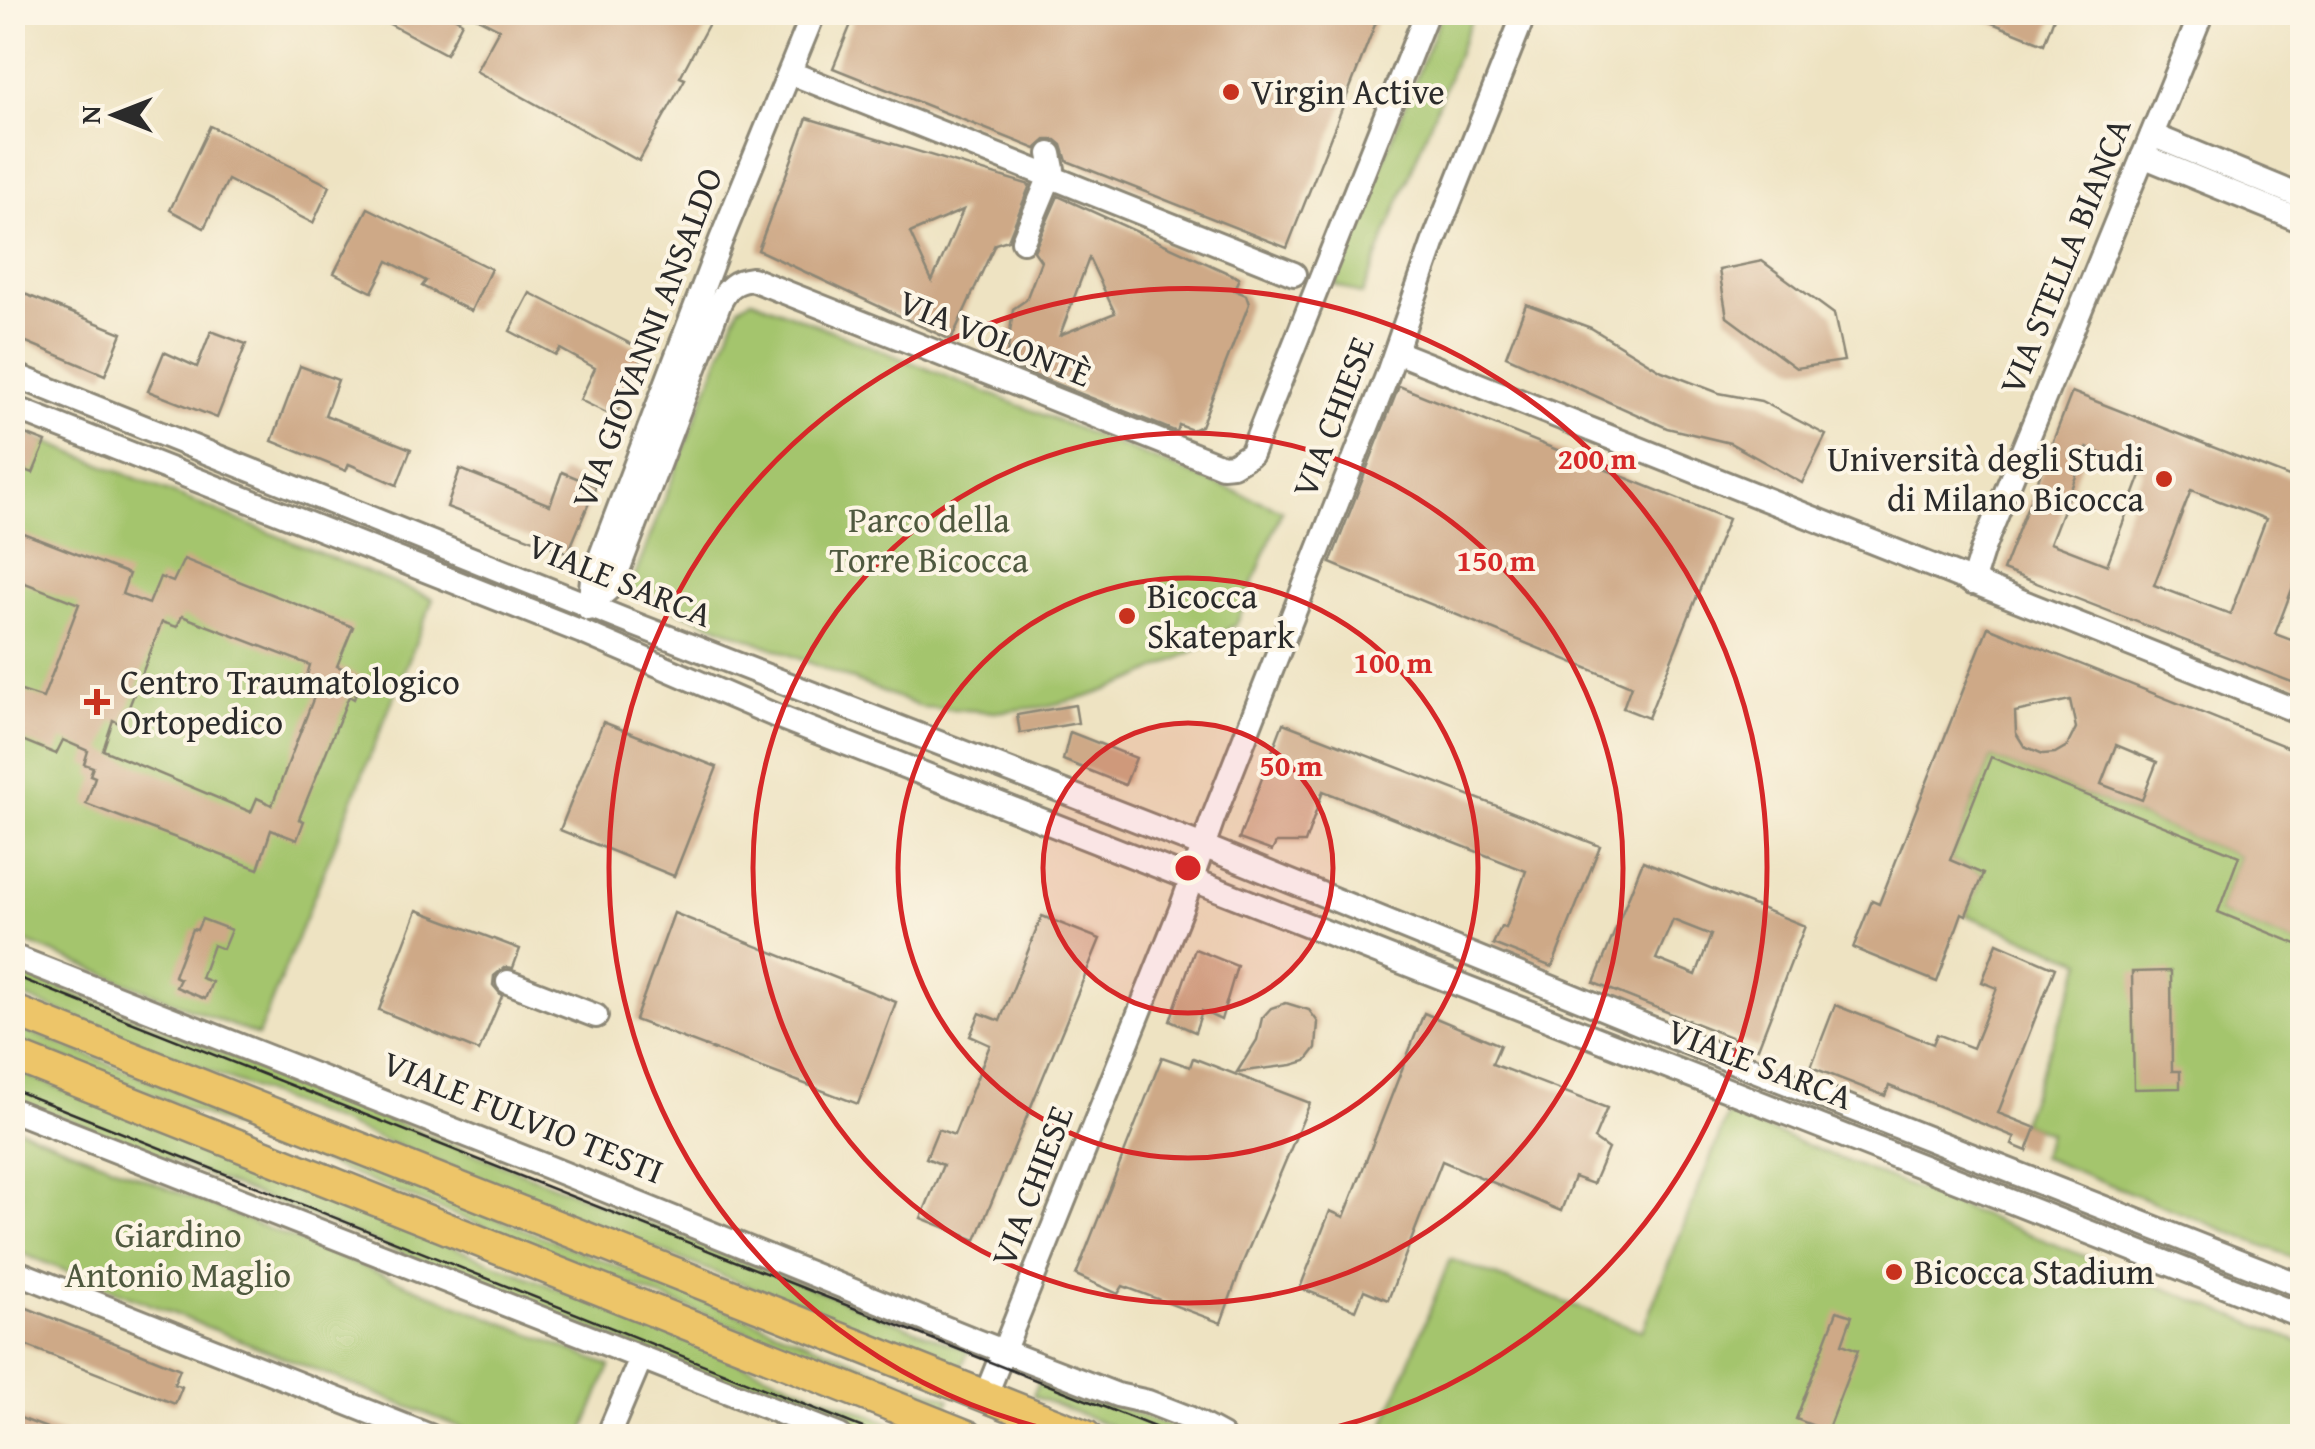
<svg xmlns="http://www.w3.org/2000/svg" width="2315" height="1449" font-family="'Gentium Book Plus',serif">
	<style>
		.green { fill: #a4c56d; stroke: #68784c; stroke-width: 2.5 }
		.building { fill: #cea987; fill-rule: evenodd }
		.lines { fill: none; stroke-linecap: round; stroke-linejoin: round }
		.minor-casing { stroke: #8c8776; stroke-width: 28 }
		.major-casing { stroke: #8c8776; stroke-width: 35 }
		.minor { stroke: #fff; stroke-width: 22 }
		.major { stroke: #edc569; stroke-width: 30 }
		.tram { stroke: #2b2b2b; stroke-width: 2.5 }
		.ring { fill: none; stroke: #d62828; stroke-width: 5 }
		.poi-dot { fill: #c8321e; stroke: #fcf5e5; stroke-width: 4 }
		.labels { text-anchor: middle; stroke-width: 8; stroke-linejoin: round; paint-order: stroke }
		.poi-label { font-size: 35px; fill: #2b2b2b; stroke: #fcf5e5; text-anchor: start }
		.street-label { font-size: 35px; fill: #2b2b2b; stroke: #fcf5e5 }
		.park-label { font-size: 35px; fill: #4f593f; stroke: #fcf5e5 }
		.centre { fill: #d62828; stroke: #fcf5e5; stroke-width: 5 }
		.ring-label { font-size: 30px; text-anchor: middle; font-weight: bold; fill: #d62828; stroke: #fcf5e5; stroke-width: 8; stroke-linejoin: round; paint-order: stroke }
	</style>
	<rect width="100%" height="100%" fill="#fcf5e5"/>
	<filter id="ink" filterUnits="userSpaceOnUse"><feTurbulence type="fractalNoise" baseFrequency=".01" numOctaves="2"/><feDisplacementMap in="SourceGraphic" scale="20" xChannelSelector="R" yChannelSelector="G"/><feConvolveMatrix kernelMatrix="1 2 1 2 8 2 1 2 1" color-interpolation-filters="sRGB"/></filter>
	<filter id="wash" filterUnits="userSpaceOnUse"><feTurbulence type="fractalNoise" baseFrequency=".0048" numOctaves="4" result="noise"/><feDisplacementMap in="SourceGraphic" scale="40" xChannelSelector="R" yChannelSelector="G"/><feGaussianBlur stdDeviation="2.25" result="paint"/><feColorMatrix in="noise" values="0 0 0 0 0 0 0 0 0 0 0 0 0 0 0 0 0 1.4 0 .05"/><feComposite in="paint" operator="in"/></filter>
	<g filter="url(#wash)">
		<rect width="100%" height="100%" fill="#eee3c2"/>
		<g class="green">
			<path d="M1442 12 1474 13 1362 295 1334 284Z"/>
			<path d="M752 299 1282 510 1237 623 1204 646 1132 681 1087 697 1042 707 995 712 921 707 629 591 739 307Z"/>
			<path d="M12 428 433 599 258 1036 13 937Z"/>
			<path d="M1991 757 2239 856 2218 912 2302 946V1238L2294 1258 2041 1157 2049 1133 2021 1122 2083 961 1966 915 1983 874 1950 860Z"/>
			<path d="M12 969 969 1351 961 1368 899 1346 13 993Z"/>
			<path d="M12 1025 950 1399 946 1411 13 1039Z"/>
			<path d="M12 1069 922 1436H858L57 1115 13 1103Z"/>
			<path d="M1728 1114 2302 1343V1436H1380L1450 1259 1642 1331Z"/>
			<path d="M13 1126 610 1366 582 1436H482L13 1250V1218L19 1191 13 1188Z"/>
			<path d="M1040 1376 1193 1436H1137L1033 1396Z"/>
		</g>
		<g id="blocks">
			<g class="building">
				<path d="M367 12H446L462 22 446 54Z"/>
				<path d="M466 12H715L680 77 685 79 639 161 476 71 499 29Z"/>
				<path d="M856 12H1380L1287 248 1067 161 1062 145 1056 140H1046L1036 149 833 68Z"/>
				<path d="M1965 12H2056L2044 44Z"/>
				<path d="M807 118 1030 185 1008 240 995 244 951 340 758 250ZM963 210 946 250 932 281 910 233Z"/>
				<path d="M210 126 330 186 313 223 228 180 204 228 170 210Z"/>
				<path d="M1058 196 1239 278 1234 290 1246 295 1249 304 1201 426 1192 430 1179 425 1177 432 1006 364 1013 309 1026 300 1041 261 1034 251ZM1089 258 1115 313 1060 335Z"/>
				<path d="M368 208 491 269 471 311 422 286 426 281 388 261 372 292 334 273Z"/>
				<path d="M1762 261 1834 314 1844 361 1796 368 1727 317 1719 270Z"/>
				<path d="M12 289 122 333 105 375 12 336Z"/>
				<path d="M530 293 645 351 615 417 580 400 595 368 560 349 556 355 510 331Z"/>
				<path d="M1526 304 1591 328 1662 371 1719 393 1761 401 1826 435 1802 483 1730 443 1667 428 1506 356Z"/>
				<path d="M211 331 246 344 217 418 148 391 164 352 197 367Z"/>
				<path d="M300 366 338 380 325 415 411 449 397 485 349 464 346 471 272 441Z"/>
				<path d="M1399 386 1728 519 1648 718 1623 708 1631 686 1330 563Z"/>
				<path d="M2072 392 2302 482V563L2275 634 2302 644V686L2003 570ZM2087 448 2143 470 2107 565 2050 543ZM2191 490 2266 519 2230 614 2154 585Z"/>
				<path d="M12 429 46 442 33 473 12 465Z"/>
				<path d="M460 469 550 505 562 472 596 486 568 553 447 507Z"/>
				<path d="M23 533 129 574 122 594 149 604 160 577 173 582 184 559 353 627 337 666 363 677 354 699 349 696 299 819 304 821 297 840 271 830 258 869 86 804 95 777 90 775 93 767 84 764 88 751 63 740 56 754 12 736V688L43 698 79 604 12 578V550L16 551ZM182 616 310 665 306 679 319 684 272 805 257 798 251 812 103 750 113 720 122 725 162 622 177 627Z"/>
				<path d="M1988 627 2302 753V946L2218 912 2239 856 1991 757 1950 860 1983 874 1966 915 1962 913 1937 982 1853 948 1872 901 1879 904ZM2070 700 2076 728 2067 746 2055 753 2043 754 2024 746 2016 733 2015 712ZM2116 745 2157 762 2142 800 2101 784Z"/>
				<path d="M1075 705 1078 723 1020 733 1017 715Z"/>
				<path d="M603 722 717 767 674 876 560 830Z"/>
				<path d="M1283 723 1600 846 1552 967 1493 944 1501 927 1506 928 1526 871 1323 791 1305 843H1276L1272 851 1239 839Z"/>
				<path d="M1070 732 1136 758 1125 785 1063 760Z"/>
				<path d="M1643 861 1805 926 1758 1048 1594 983ZM1673 920 1711 935 1696 975 1656 959Z"/>
				<path d="M417 910 520 949 513 968 505 967 494 976 493 985 502 996 479 1051 379 1010Z"/>
				<path d="M674 913 896 1002 858 1104 635 1020Z"/>
				<path d="M1042 916 1100 939 976 1240 921 1218 943 1165 926 1158 938 1129 954 1135 990 1045 970 1036 980 1013 1000 1021Z"/>
				<path d="M202 919 231 930 223 949 213 945 201 978 212 982 205 999 176 987 180 979 174 976 192 929 197 930Z"/>
				<path d="M1997 943 2055 968 1998 1113 2036 1128 2027 1151 2012 1145 2015 1137 1889 1086 1885 1096 1811 1067 1835 1005 1933 1044 1937 1034 1973 1048 1997 988 1982 982Z"/>
				<path d="M1195 949 1237 966 1221 1020 1202 1011 1195 1032 1170 1021Z"/>
				<path d="M2171 971 2172 1071H2180V1088L2134 1089 2132 972Z"/>
				<path d="M1286 1003 1309 1010 1318 1022 1316 1048 1306 1061 1292 1065 1237 1072 1257 1040 1262 1018 1271 1008Z"/>
				<path d="M1424 1013 1500 1045 1492 1064 1607 1108 1594 1139 1608 1149 1593 1184 1574 1177 1561 1211 1442 1161 1388 1300 1364 1290 1356 1310 1300 1288 1330 1211 1344 1217Z"/>
				<path d="M1162 1057 1190 1067 1193 1058 1310 1103 1243 1262 1221 1323 1123 1286 1118 1294 1076 1275Z"/>
				<path d="M12 1302 180 1369 174 1384 182 1387 175 1404 12 1340Z"/>
				<path d="M1837 1311 1852 1316 1842 1344 1858 1350 1827 1431 1796 1419Z"/>
				<path d="M12 1415 66 1435V1436H12Z"/>
			</g>
		</g>
	</g>
	<g filter="url(#ink)">
		<use href="#blocks" fill-opacity="0" stroke="#8c8776" stroke-width="2.5"/>
		<g class="lines">
			<g class="minor-casing">
				<g id="minor">
					<path d="M801 77 1294 274"/>
					<path d="M2152 135 2302 197"/>
					<path d="M2143 156 2302 221"/>
					<path d="M1023 241 1053 169 1050 154"/>
					<path d="M1396 352 2302 713"/>
					<path d="M12 374 639 626 1203 846 1747 1067 2302 1286"/>
					<path d="M12 407 582 632 774 715 2302 1316"/>
					<path d="M1972 583 1983 548 2202 12"/>
					<path d="M590 605 612 586 720 302C728 287 735 281 752 279L1222 466 1233 465 1251 454 1427 12"/>
					<path d="M589 609 592 579 721 240 814 12"/>
					<path d="M12 956 543 1165 977 1341 1117 1395 1148 1402 1189 1418 1222 1436"/>
					<path d="M508 982 596 1016"/>
					<path d="M12 1110 840 1436"/>
					<path d="M12 1270 430 1436"/>
					<path d="M985 1397 1181 909 1212 821 1387 376 1434 241 1525 12"/>
					<path d="M608 1436 641 1358"/>
				</g>
			</g>
			<g class="major-casing">
				<g id="major">
					<path d="M12 1010 1086 1436"/>
					<path d="M12 1055 968 1436"/>
				</g>
			</g>
			<use href="#minor" class="minor"/>
			<use href="#major" class="major"/>
			<g class="tram">
				<path d="M12 975 1177 1436"/>
				<path d="M12 1089 883 1436"/>
			</g>
		</g>
	</g>
	<circle cx="1188" cy="868" r="145" fill="#d62828" fill-opacity=".12"/>
	<g class="ring">
		<circle cx="1188" cy="868" r="145"/>
		<circle cx="1188" cy="868" r="290"/>
		<circle cx="1188" cy="868" r="435"/>
		<path d="M1078 1436A579 579 0 1 1 1298 1436"/>
	</g>
	<g class="poi-dot">
		<circle cx="1231" cy="92" r="10"/>
		<circle cx="2164" cy="479" r="10"/>
		<circle cx="1127" cy="616" r="10"/>
		<path d="M92 687h10v10h10v10h-10v10h-10v-10h-10v-10h10z"/>
		<circle cx="1894" cy="1272" r="10"/>
	</g>
	<g class="labels">
		<g class="poi-label">
			<text x="1251" y="104">Virgin Active</text>
			<text x="2144" y="471" text-anchor="end">Università degli Studi<tspan x="2144" dy="40">di Milano Bicocca</tspan></text>
			<text x="1147" y="608">Bicocca<tspan x="1147" dy="40">Skatepark</tspan></text>
			<text x="120" y="694">Centro Traumatologico<tspan x="120" dy="40">Ortopedico</tspan></text>
			<text x="1914" y="1284">Bicocca Stadium</text>
		</g>
		<g class="street-label">
			<text transform="translate(2065 256) rotate(-68)" y="12">VIA STELLA BIANCA</text>
			<text transform="translate(647 338) rotate(-69)" y="12">VIA GIOVANNI ANSALDO</text>
			<text transform="translate(995 338) rotate(22)" y="12">VIA VOLONTÈ</text>
			<text transform="translate(1333 417) rotate(-69)" y="12">VIA CHIESE</text>
			<text transform="translate(620 580) rotate(22)" y="12">VIALE SARCA</text>
			<text transform="translate(1760 1064) rotate(21)" y="12">VIALE SARCA</text>
			<text transform="translate(523 1117) rotate(22)" y="12">VIALE FULVIO TESTI</text>
			<text transform="translate(1032 1186) rotate(-69)" y="12">VIA CHIESE</text>
		</g>
		<g class="park-label">
			<text x="929" y="532">Parco della<tspan x="929" dy="40">Torre Bicocca</tspan></text>
			<text x="178" y="1247">Giardino<tspan x="178" dy="40">Antonio Maglio</tspan></text>
		</g>
	</g>
	<circle cx="1188" cy="868" r="15" class="centre"/>
	<g class="ring-label">
		<text x="1597" y="469">200 m</text>
		<text x="1496" y="571">150 m</text>
		<text x="1393" y="673">100 m</text>
		<text x="1291" y="776">50 m</text>
	</g>
	<rect width="2315" height="1449" fill="none" stroke="#fcf5e5" stroke-width="50"/>
	<g transform="translate(115 115) rotate(270)" stroke="#fcf5e5" stroke-width="8" paint-order="stroke">
	<path d="M0-8L18 38L0 25L-18 38Z" fill="#2b2b2b"/>
	<text y="-15" font-size="28" font-weight="bold" text-anchor="middle" fill="#2b2b2b">N</text>
	</g>
</svg>
